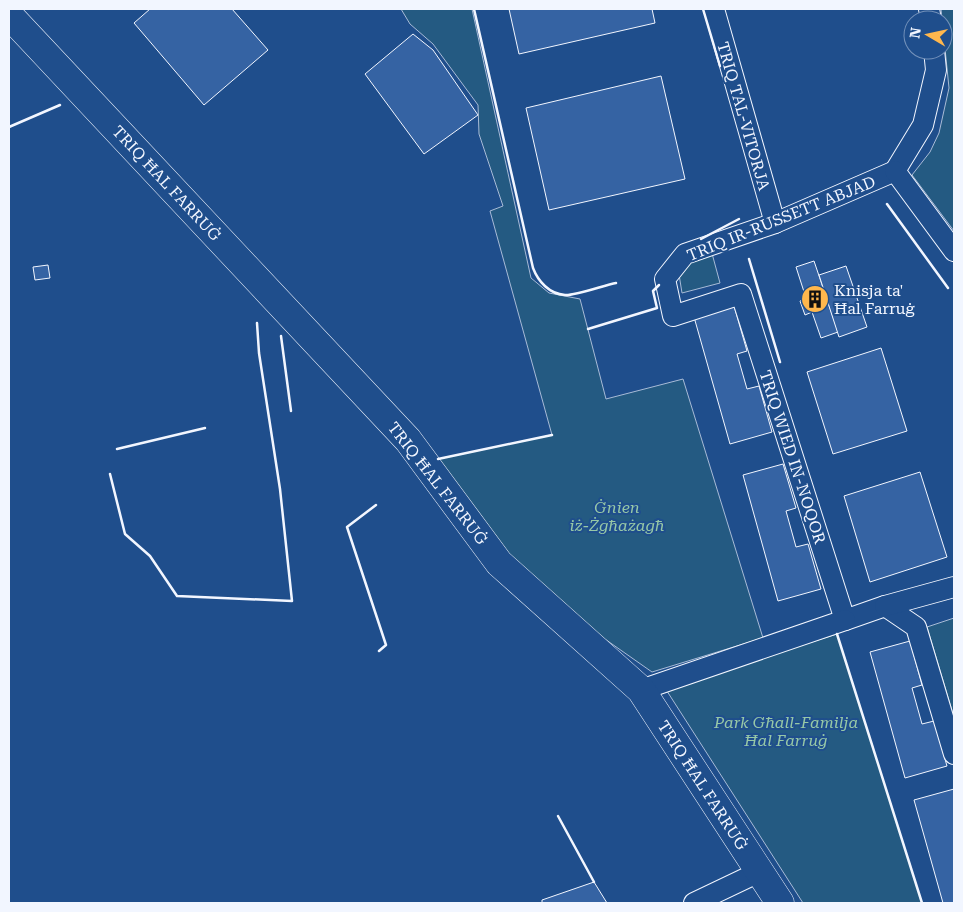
<svg xmlns="http://www.w3.org/2000/svg" width="963" height="912" font-family="'Roboto Serif',serif">
	<style>
		.green { fill: #245a82; stroke: #a8bbd7 }
		.building { fill: #3563a3; stroke: #f2f6ff }
		.lines { fill: none; stroke-linecap: round; stroke-linejoin: round }
		.street-casing { stroke: #f2f6ff; stroke-width: 22 }
		.secondary-casing { stroke: #f2f6ff; stroke-width: 29 }
		.street { stroke: #1f4e8c; stroke-width: 20 }
		.secondary { stroke: #1f4e8c; stroke-width: 28 }
		.wall { stroke: #f2f6ff; stroke-width: 2.5 }
		.labels { text-anchor: middle; stroke-width: 4; stroke-linejoin: round; paint-order: stroke }
		.street-label { font-size: 16px; fill: #f2f6ff; stroke: #1f4e8c }
		.poi-label { font-size: 16px; fill: #f2f6ff; stroke: #1f4e8c; text-anchor: start }
		.park-label { font-size: 16px; font-style: italic; fill: #97c8a6; stroke: #1f4e8c }
	</style>
	<rect width="100%" height="100%" fill="#1f4e8c"/>
	<g class="green">
		<path d="M401 9H472L531 278 549 293 580 299 606 399 683 379 763 638 652 672 572 616 499 548 438 459 552 435 490 211 503 206 479 134 478 105 433 44 410 24Z"/>
		<path d="M941 9H954V231L912 175 930 152 939 133 949 88Z"/>
		<path d="M710 246 720 283 682 293 678 268Z"/>
		<path d="M954 618V717L927 627Z"/>
		<path d="M837 634 922 903H803L665 688Z"/>
	</g>
	<g class="building">
		<path d="M150 9H232L268 50 204 105 134 23Z"/>
		<path d="M509 9H652L655 23 519 54Z"/>
		<path d="M413 34 433 50 478 115 424 154 365 74Z"/>
		<path d="M661 76 685 179 549 210 526 108Z"/>
		<path d="M814 261 838 332 821 338 812 312 805 315 800 301 806 298 796 267Z"/>
		<path d="M48 265 50 278 35 280 33 267Z"/>
		<path d="M846 266 867 327 839 337 819 275Z"/>
		<path d="M734 306 747 351 737 354 747 389 759 386 772 432 730 444 694 317Z"/>
		<path d="M881 348 907 431 833 454 807 372Z"/>
		<path d="M783 464 796 508 786 511 796 547 808 544 821 589 778 601 743 475Z"/>
		<path d="M920 472 947 557 870 582 844 496Z"/>
		<path d="M910 641 922 685 912 688 922 724 934 721 947 766 905 778 870 652Z"/>
		<path d="M954 789V903H943L914 800Z"/>
		<path d="M594 882 607 903H542V900Z"/>
	</g>
	<g class="lines">
		<g class="street-casing">
			<g id="street">
				<path d="M714 9 775 223"/>
				<path d="M929 9 931 20"/>
				<path d="M895 171 775 223 685 254 665 279 673 316 741 294 845 620 885 606 916 627 954 754"/>
				<path d="M895 171 923 125 936 70 934 50"/>
				<path d="M895 171 954 251"/>
				<path d="M885 606 954 587"/>
				<path d="M641 690 845 620"/>
				<path d="M694 903 759 872"/>
			</g>
		</g>
		<g class="secondary-casing">
			<path id="secondary" d="M9 15 408 440 499 563 641 690 780 903"/>
		</g>
		<use href="#street" class="street"/>
		<use href="#secondary" class="secondary"/>
		<g class="wall">
			<path d="M474 9 533 268C538 281 549 294 565 295 574 296 605 285 616 283"/>
			<path d="M703 9 720 66"/>
			<path d="M9 127 60 105"/>
			<path d="M887 204 948 288"/>
			<path d="M701 239 739 219"/>
			<path d="M749 259 780 362"/>
			<path d="M588 329 657 308 653 291 659 285"/>
			<path d="M281 336 291 411"/>
			<path d="M117 449 205 428"/>
			<path d="M438 459 552 435"/>
			<path d="M110 474 125 534 150 556 177 596 292 601 280 489 259 353 257 323"/>
			<path d="M376 505 347 527 386 645 379 651"/>
			<path d="M837 634 922 903"/>
			<path d="M558 816 594 882"/>
		</g>
	</g>
	<defs>
		<g id="building-disc" transform="scale(1.4375)"><circle r="9.5" fill="#ffb74d" stroke="#1f4e8c"/><path d="M-4-6H4V6H1V3H-1V6H-4ZM-2.5-4.3h1.7v1.8h-1.7ZM.8-4.3h1.7v1.8H.8ZM-2.5-1h1.7V.8h-1.7ZM.8-1h1.7V.8H.8Z" fill="#111"/></g>
	</defs>
	<g fill-rule="evenodd">
		<use href="#building-disc" x="815" y="299"/>
	</g>
	<g class="labels">
		<g class="street-label">
			<text transform="translate(744 116) rotate(74)" y="6">TRIQ TAL-VITORJA</text>
			<text transform="translate(167 183) rotate(47)" y="6">TRIQ ĦAL FARRUĠ</text>
			<text transform="translate(781 218) rotate(-22)" y="6">TRIQ IR-RUSSETT ABJAD</text>
			<text transform="translate(793 457) rotate(72)" y="6">TRIQ WIED IN-NOQOR</text>
			<text transform="translate(438 483) rotate(52)" y="6">TRIQ ĦAL FARRUĠ</text>
			<text transform="translate(703 785) rotate(57)" y="6">TRIQ ĦAL FARRUĠ</text>
		</g>
		<g class="poi-label">
			<text x="834" y="296">Knisja ta'<tspan x="834" dy="18">Ħal Farruġ</tspan></text>
		</g>
		<g class="park-label">
			<text x="617" y="513">Ġnien<tspan x="617" dy="18">iż-Żgħażagħ</tspan></text>
			<text x="786" y="728">Park Għall-Familja<tspan x="786" dy="18">Ħal Farruġ</tspan></text>
		</g>
	</g>
	<rect width="963" height="912" fill="none" stroke="#f2f6ff" stroke-width="20"/>
	<g transform="translate(928 35) rotate(279)"><circle r="24" fill="#1f4e8c" stroke="#7391ba"/>
	<path d="M0-4L9 19L0 12L-9 19Z" fill="#ffb74d"/>
	<text y="-8" font-size="14" font-weight="bold" text-anchor="middle" fill="#f2f6ff">N</text>
	</g>
</svg>
